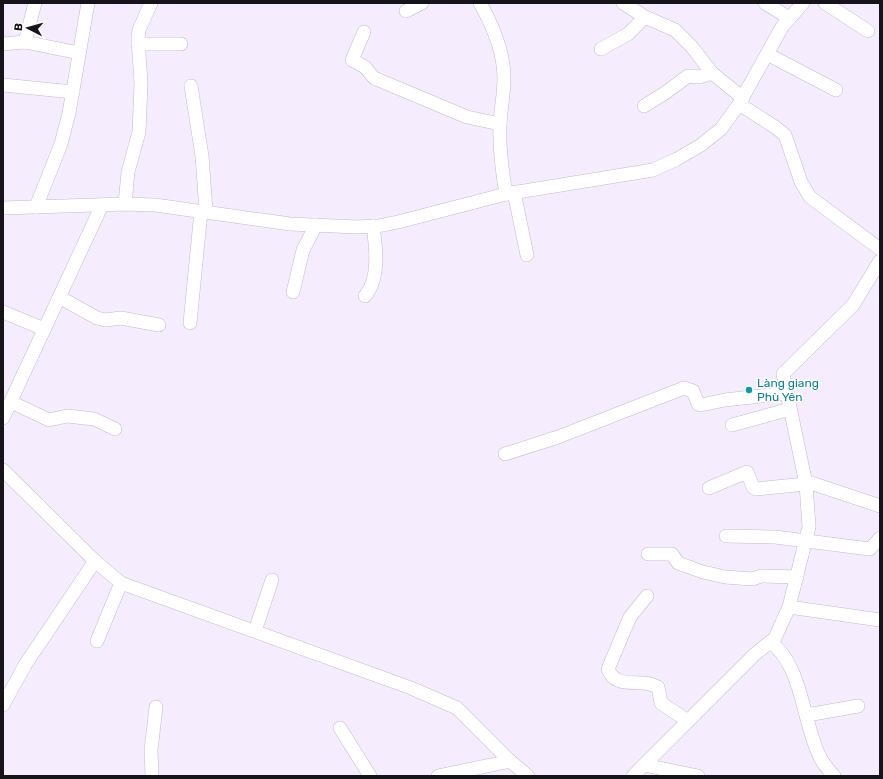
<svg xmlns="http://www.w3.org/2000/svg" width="883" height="779" font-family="Rubik,sans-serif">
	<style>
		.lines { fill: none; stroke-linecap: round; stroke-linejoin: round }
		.minor-casing { stroke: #c3bbcc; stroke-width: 14 }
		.minor { stroke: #fff; stroke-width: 13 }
		.culture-dot { fill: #0f9aa8; stroke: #fff; stroke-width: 1.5 }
		.labels { text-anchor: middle; stroke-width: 3; stroke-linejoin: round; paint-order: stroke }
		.culture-label { font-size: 12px; fill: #0d838f; stroke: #fff; text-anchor: start }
	</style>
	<rect width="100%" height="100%" fill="#f5ecfe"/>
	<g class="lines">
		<g class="minor-casing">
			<g id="minor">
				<path d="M480 3C493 26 504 51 504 78 504 93 501 108 500 124 499 147 502 171 506 194"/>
				<path d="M623 3 645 17 675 30 692 47 712 73 743 98"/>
				<path d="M765 3 789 18"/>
				<path d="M825 3 868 31"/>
				<path d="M406 11 422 3"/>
				<path d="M364 32 352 60 365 67 374 78 467 117 500 124"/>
				<path d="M25 42 35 3"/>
				<path d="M3 44 25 42 79 53"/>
				<path d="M138 44H181"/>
				<path d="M601 49 628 34 645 17"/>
				<path d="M767 54 836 90"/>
				<path d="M3 85 73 92"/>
				<path d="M191 86 202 156 206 211"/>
				<path d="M739 104 775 127 785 135 801 182 810 197 880 249"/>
				<path d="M644 106 665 93 688 76 699 77 712 73"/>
				<path d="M514 192 527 255"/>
				<path d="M125 204 128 172 139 132 141 83 138 39 139 30 151 3"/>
				<path d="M36 207 61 144 69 113 88 3"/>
				<path d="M3 208 125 204 155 205 290 224 357 227 378 226 398 222 506 194 653 170 677 159 701 145 721 129 739 104 782 27 803 3"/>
				<path d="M293 292 303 250 316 225"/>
				<path d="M365 296C380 279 376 247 373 226"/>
				<path d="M59 297 97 318 105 320 121 318 159 325"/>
				<path d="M3 312 44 329"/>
				<path d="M190 323 201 211"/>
				<path d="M11 402 49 420 67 416 94 419 115 429"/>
				<path d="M3 418 102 205"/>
				<path d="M732 425 790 409"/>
				<path d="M505 454 558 437 684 388 693 391 698 404 701 405 725 400 787 393"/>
				<path d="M3 470 95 561 121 583 411 688 457 708 510 761"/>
				<path d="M805 481 880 506"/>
				<path d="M709 488 747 472 753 487 756 489 806 484"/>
				<path d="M726 536 775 537 870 549 880 538"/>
				<path d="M648 554H672L678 563 703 572 725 577 752 579 761 576 797 577"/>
				<path d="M647 596 630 617 608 669C616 691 641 677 658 687L661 703 688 721"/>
				<path d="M789 607 880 620"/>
				<path d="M255 631 272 580"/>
				<path d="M97 641 121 583"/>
				<path d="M770 642C803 664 803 727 821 759 824 765 829 770 834 776"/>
				<path d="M3 705 25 665 95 561"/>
				<path d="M807 715 858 706"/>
				<path d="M340 728 370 776"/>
				<path d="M644 765 698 776"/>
				<path d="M152 776 151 750 156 707"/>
				<path d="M438 776 510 761 528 776"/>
				<path d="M633 776 755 654 775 638 789 607 809 527 806 484 783 374 853 305 880 261"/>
			</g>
		</g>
		<use href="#minor" class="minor"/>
	</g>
	<circle class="culture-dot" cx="749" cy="390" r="4"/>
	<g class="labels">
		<g class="culture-label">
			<text x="757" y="387">Làng giang<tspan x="757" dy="14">Phù Yên</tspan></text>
		</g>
	</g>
	<rect width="883" height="779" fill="none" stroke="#16131a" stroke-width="8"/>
	<g transform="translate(28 28) rotate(276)" stroke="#ffffff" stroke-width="3" paint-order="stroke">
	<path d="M0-3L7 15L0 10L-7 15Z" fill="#16131a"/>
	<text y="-6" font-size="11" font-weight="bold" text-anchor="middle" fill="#16131a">B</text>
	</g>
</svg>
